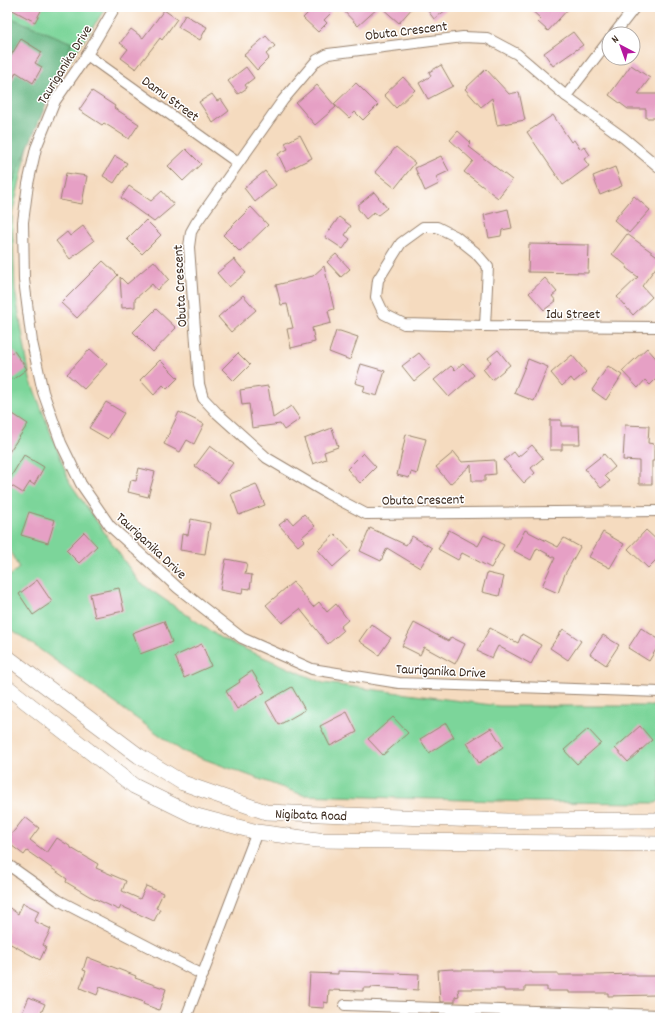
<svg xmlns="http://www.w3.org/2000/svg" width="667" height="1025" font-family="Dekko,sans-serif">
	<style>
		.green { fill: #7cd59a; stroke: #5c805c }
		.forest { fill: #65b682; stroke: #507050 }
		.building { fill: #e6a0c5 }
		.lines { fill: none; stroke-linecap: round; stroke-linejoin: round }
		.street-casing { stroke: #98826e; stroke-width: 12 }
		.secondary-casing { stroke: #98826e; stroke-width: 16 }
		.street { stroke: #fff; stroke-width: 10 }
		.secondary { stroke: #fff; stroke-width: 15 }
		.labels { text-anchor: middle; stroke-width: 3; stroke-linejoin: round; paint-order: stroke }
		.street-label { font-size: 14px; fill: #3b2a1e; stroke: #fff }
	</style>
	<rect width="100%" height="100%" fill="#fff"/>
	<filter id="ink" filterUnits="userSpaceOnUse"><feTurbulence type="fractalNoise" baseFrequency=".025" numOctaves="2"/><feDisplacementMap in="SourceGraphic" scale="8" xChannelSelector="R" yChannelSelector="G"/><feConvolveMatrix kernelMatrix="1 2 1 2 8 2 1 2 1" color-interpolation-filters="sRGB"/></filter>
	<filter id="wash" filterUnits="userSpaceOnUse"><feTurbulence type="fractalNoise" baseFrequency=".012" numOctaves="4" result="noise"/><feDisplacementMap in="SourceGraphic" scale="16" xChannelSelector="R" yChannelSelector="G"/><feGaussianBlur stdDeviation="0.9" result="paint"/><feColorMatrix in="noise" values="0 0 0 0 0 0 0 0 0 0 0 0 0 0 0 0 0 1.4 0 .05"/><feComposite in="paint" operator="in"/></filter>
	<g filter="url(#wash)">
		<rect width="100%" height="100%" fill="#f5dbbf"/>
		<path class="green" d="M7 7H105L103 12 36 112 12 215 15 290 30 379 70 483 139 582 222 639 323 683 499 706H660V800L656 803 531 802 303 795 182 751 7 626V578L19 568 7 545Z"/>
		<path class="forest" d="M7 16 72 43 8 194 7 202Z"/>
		<g id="blocks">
			<g class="building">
				<path d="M7 7H43L35 22Z"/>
				<path d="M314 7H325L331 13 324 20 327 23 318 32 303 18Z"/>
				<path d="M340 7H379L358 26Z"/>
				<path d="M381 7H413L399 23Z"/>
				<path d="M425 7H450L434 19Z"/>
				<path d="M528 7H570L548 31 538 22 541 19Z"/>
				<path d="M164 10 177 19 162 40 160 38 136 69 121 58 128 49 120 43 131 29 143 38Z"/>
				<path d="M185 15 207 27 200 40 178 27Z"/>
				<path d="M573 32 583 45 553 66 544 53Z"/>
				<path d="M266 36 275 46 266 54 269 58 257 70 244 55Z"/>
				<path d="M21 39 42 52 35 63 42 67 33 83 16 72 7 92V62Z"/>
				<path d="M441 65 453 86 428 99 419 83 431 76 429 72Z"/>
				<path d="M631 65 650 78 638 94H660V118H646V109H628L609 95Z"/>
				<path d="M246 67 254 78 245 85 247 88 238 94 228 81Z"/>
				<path d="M486 69 509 94 519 92 525 120 497 125 492 98 481 107 465 89Z"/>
				<path d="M403 77 415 90 396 108 384 95Z"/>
				<path d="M356 83 378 105 363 120 355 112 349 118 334 104Z"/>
				<path d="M317 85 336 107 315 125 296 103Z"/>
				<path d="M92 91 115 106 114 108 139 124 129 139 104 123 102 125 79 110Z"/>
				<path d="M212 94 217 101 221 99 229 111 213 123 199 102Z"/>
				<path d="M553 115 571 142 574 140 580 149 584 146 590 155 584 159 589 166 563 185 527 132Z"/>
				<path d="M458 131 471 143 468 146 512 180 498 198 464 172 473 161 450 140Z"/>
				<path d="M300 135 312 158 286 171 278 154 288 149 285 143Z"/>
				<path d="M396 147 415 163 395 188 375 172Z"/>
				<path d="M186 149 201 164 183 181 168 166Z"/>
				<path d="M115 156 127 163 114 183 103 176Z"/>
				<path d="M441 156 449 171 436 177 439 184 425 191 415 168Z"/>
				<path d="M615 167 622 186 600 195 593 176Z"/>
				<path d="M265 171 276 185 255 202 244 188Z"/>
				<path d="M66 173 87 176 82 204 60 200Z"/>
				<path d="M129 186 151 201 162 191 174 205 154 222 121 198Z"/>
				<path d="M374 192 387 208 378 215 374 212 366 219 358 209V205Z"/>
				<path d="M634 196 650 210 629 233 614 220Z"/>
				<path d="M251 207 268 225 240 252 223 235Z"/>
				<path d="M508 209 512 228 502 230 501 236 489 238 484 215Z"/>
				<path d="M339 217 351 226 345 235 350 239 343 249 325 237Z"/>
				<path d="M146 220 161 235 142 254 127 239Z"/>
				<path d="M83 226 94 241 70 259 56 241 67 232 70 236Z"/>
				<path d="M627 234 660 258V262L642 286 652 297 633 315 617 297 638 277 626 268 627 266 612 254Z"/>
				<path d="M529 244 589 245 588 273 528 272Z"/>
				<path d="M336 254 350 269 341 277 327 262Z"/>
				<path d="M234 259 246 273 229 287 217 273Z"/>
				<path d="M103 261 118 275 77 318 61 303Z"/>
				<path d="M154 261 169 279 157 290 152 284 135 299V307L122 308 120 277 127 284Z"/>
				<path d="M324 266 334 309 328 311 331 323 312 328 315 342 291 348 287 329 293 328 287 304 281 305 276 285 313 276Z"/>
				<path d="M545 278 557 292 552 296 556 301 544 310 529 293Z"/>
				<path d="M243 295 256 310 231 332 218 317Z"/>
				<path d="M156 309 176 328 153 352 133 332Z"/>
				<path d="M336 331H340L358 337 350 360 329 352Z"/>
				<path d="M647 348 660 363V375L650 385 645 380 638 388 622 371Z"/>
				<path d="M90 349 107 364 84 389 67 374Z"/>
				<path d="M498 350 510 365 492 380 483 369 491 362 488 358Z"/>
				<path d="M14 351 27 369 12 380 7 373V356Z"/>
				<path d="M238 353 250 365 234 381 222 369Z"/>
				<path d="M419 353 431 367 414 381 402 366Z"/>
				<path d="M572 355 586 372 574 382 571 378 562 386 551 373Z"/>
				<path d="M528 359 548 367 534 401 514 393Z"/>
				<path d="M160 360 178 378 167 389 163 385 154 395 140 380Z"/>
				<path d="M463 363 474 375 449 397 434 380 451 366 455 370Z"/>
				<path d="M361 364 385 371 377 396 363 392 365 386 355 383Z"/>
				<path d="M608 366 622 375 606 400 592 390Z"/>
				<path d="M268 386 273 418 291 406 300 419 284 430 280 424 252 428 249 404 242 405 240 390Z"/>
				<path d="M106 402 124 413 108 439 89 428Z"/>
				<path d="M7 410 28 424 7 455Z"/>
				<path d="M179 412 204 424 194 444 187 440 180 452 164 444Z"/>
				<path d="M550 420H561V426H579L580 444H562V450H550Z"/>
				<path d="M625 425 649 426 648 443 654 444V461H652V484H639V461L623 460Z"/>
				<path d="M332 428 338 447 324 452 326 459 313 464 304 439Z"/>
				<path d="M406 434 426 439 417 474 411 472 409 478 397 475Z"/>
				<path d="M532 445 543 458 531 468 535 473 524 483 504 460 514 452 518 457Z"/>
				<path d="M210 446 233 463 218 483 195 466Z"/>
				<path d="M454 452 462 462 495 460 496 474 485 475V481H472L471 465 450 484 436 467Z"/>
				<path d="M363 453 376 467 360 483 347 469Z"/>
				<path d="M604 454 615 467 605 476 610 481 601 488 585 469Z"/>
				<path d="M24 455 44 467 34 485 30 482 23 493 7 483Z"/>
				<path d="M139 468 155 472 148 497 128 492 131 480 136 481Z"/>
				<path d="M256 484 265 505 239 515 231 494Z"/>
				<path d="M29 512 55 520 48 543 21 535Z"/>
				<path d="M304 514 315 526 302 537 305 540 298 546 279 525 288 518 293 524Z"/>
				<path d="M191 519 210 523 205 554 180 550 182 534 188 535Z"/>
				<path d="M370 528 406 545 412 536 432 548 420 568 387 548 381 561 360 551Z"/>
				<path d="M449 530 478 546 484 535 504 545 491 568 462 553 458 560 438 549Z"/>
				<path d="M525 530 558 547 564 538 580 547 565 574 558 593 542 586 555 558 537 548 531 560 514 551Z"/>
				<path d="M646 530 660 543V556L648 568 628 549Z"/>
				<path d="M84 532 97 546 79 563 66 550Z"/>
				<path d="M603 532 624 544 610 568 589 557Z"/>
				<path d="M335 534 351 551 333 567 318 550Z"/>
				<path d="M226 559 247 563 245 574 252 575 250 589 243 588 242 594 220 590Z"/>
				<path d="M487 573 504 577 499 596 482 592Z"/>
				<path d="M37 580 52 602 33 615 19 594Z"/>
				<path d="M293 582 313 607 319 602 327 612 336 604 348 620 340 627 343 631 328 644 300 609 282 623 266 605Z"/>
				<path d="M119 588 124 611 95 617 90 594Z"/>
				<path d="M164 621 172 642 140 654 132 633Z"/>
				<path d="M414 623 448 641 451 637 465 644 455 664 424 647 420 655 402 646Z"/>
				<path d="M371 624 391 638 379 655 359 641Z"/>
				<path d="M490 628 518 643 522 634 541 645 531 664 498 646 492 658 477 651Z"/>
				<path d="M641 628 660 640V643L649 661 628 648Z"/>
				<path d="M563 629 581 641 568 660 550 648Z"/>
				<path d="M603 635 619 645 606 665 590 654Z"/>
				<path d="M202 644 211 666 184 678 175 656Z"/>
				<path d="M252 671 265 692 237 709 226 691 240 682 239 680Z"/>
				<path d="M292 687 305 710 279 725 266 702Z"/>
				<path d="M347 712 357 732 330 746 320 726Z"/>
				<path d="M393 717 408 733 383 755 368 739Z"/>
				<path d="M446 723 454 737 429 753 420 739Z"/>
				<path d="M640 726 652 740 628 762 615 748Z"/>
				<path d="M491 728 503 747 479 763 467 743Z"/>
				<path d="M588 729 601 743 577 764 564 750Z"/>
				<path d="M25 817 39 828 30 840 47 853 57 838 71 847V848L98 864 96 868 126 881 122 891 140 899 146 886 163 893 156 908 160 909 154 921 121 906 119 910 89 896 66 882 67 879 27 851 24 855 7 842V840Z"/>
				<path d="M23 903 39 911 34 921 51 929 43 945 46 947 40 960 7 942V906L18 914Z"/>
				<path d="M87 957 136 976 135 978 166 989 159 1010 143 1004 144 1002 100 987 97 995 80 988 86 971 83 970Z"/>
				<path d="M453 969V970H493V972H532V973H558V975H597L635 974 636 976H660V992H656V995L608 996V993H569V991H547V987H525V991H504V989H458L459 996 455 997V1002H440L438 970Z"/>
				<path d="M338 971 419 974 418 990 371 987V988H363V991L329 990 328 1003 324 1002V1008L308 1007 310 973 338 974Z"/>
				<path d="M29 997 45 1004 39 1018H20Z"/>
			</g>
		</g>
	</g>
	<g filter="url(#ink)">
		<use href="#blocks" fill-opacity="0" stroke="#98826e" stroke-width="1"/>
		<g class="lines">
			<g class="street-casing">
				<g id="street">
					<path d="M115 7 87 55 55 101 36 148 28 184 23 222 24 280 32 342 43 392 61 443 81 484 110 526 178 588 242 638 312 669 399 683 660 692"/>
					<path d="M614 34 635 7"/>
					<path d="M87 55 238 163"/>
					<path d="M566 96 609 40"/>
					<path d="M660 168 624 138 566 96 517 54 487 38 463 37 328 54 317 60 283 100 196 223 191 232 189 247 199 384 203 398 217 413 267 458 328 494 366 514 660 511"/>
					<path d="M485 326 488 267 475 252 455 236 437 227H423L401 243 378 280 376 297 384 314 404 324 485 326 660 327"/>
					<path d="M7 864 58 900 203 975"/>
					<path d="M345 1005 660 1015"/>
					<path d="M186 1018 257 832"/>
				</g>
			</g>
			<g class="secondary-casing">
				<g id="secondary">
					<path d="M7 657 139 756 183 783 266 812 507 821 660 820"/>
					<path d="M7 687 134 786 193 815 257 832 318 840 660 844"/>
				</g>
			</g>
			<use href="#street" class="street"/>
			<use href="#secondary" class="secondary"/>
		</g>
	</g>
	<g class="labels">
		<g class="street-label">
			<text transform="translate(406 30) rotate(-7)" y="5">Obuta Crescent</text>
			<text transform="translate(64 64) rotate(-58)" y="5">Tauriganika Drive</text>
			<text transform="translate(171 98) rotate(36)" y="5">Damu Street</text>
			<text transform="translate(179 286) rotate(-93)" y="5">Obuta Crescent</text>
			<text x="573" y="318">Idu Street</text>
			<text transform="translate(423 499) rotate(-1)" y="5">Obuta Crescent</text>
			<text transform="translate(152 545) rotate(43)" y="5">Tauriganika Drive</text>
			<text transform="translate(441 670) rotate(3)" y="5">Tauriganika Drive</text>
			<text transform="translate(311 814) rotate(2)" y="5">Nigibata Road</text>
		</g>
	</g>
	<rect width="667" height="1025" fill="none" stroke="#fff" stroke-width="24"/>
	<g transform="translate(621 46) rotate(319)"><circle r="19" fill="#ffffff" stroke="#b1aaa5"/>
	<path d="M0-3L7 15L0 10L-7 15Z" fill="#b5179e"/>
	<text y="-6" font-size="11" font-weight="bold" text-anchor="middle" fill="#3b2a1e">N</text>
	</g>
</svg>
